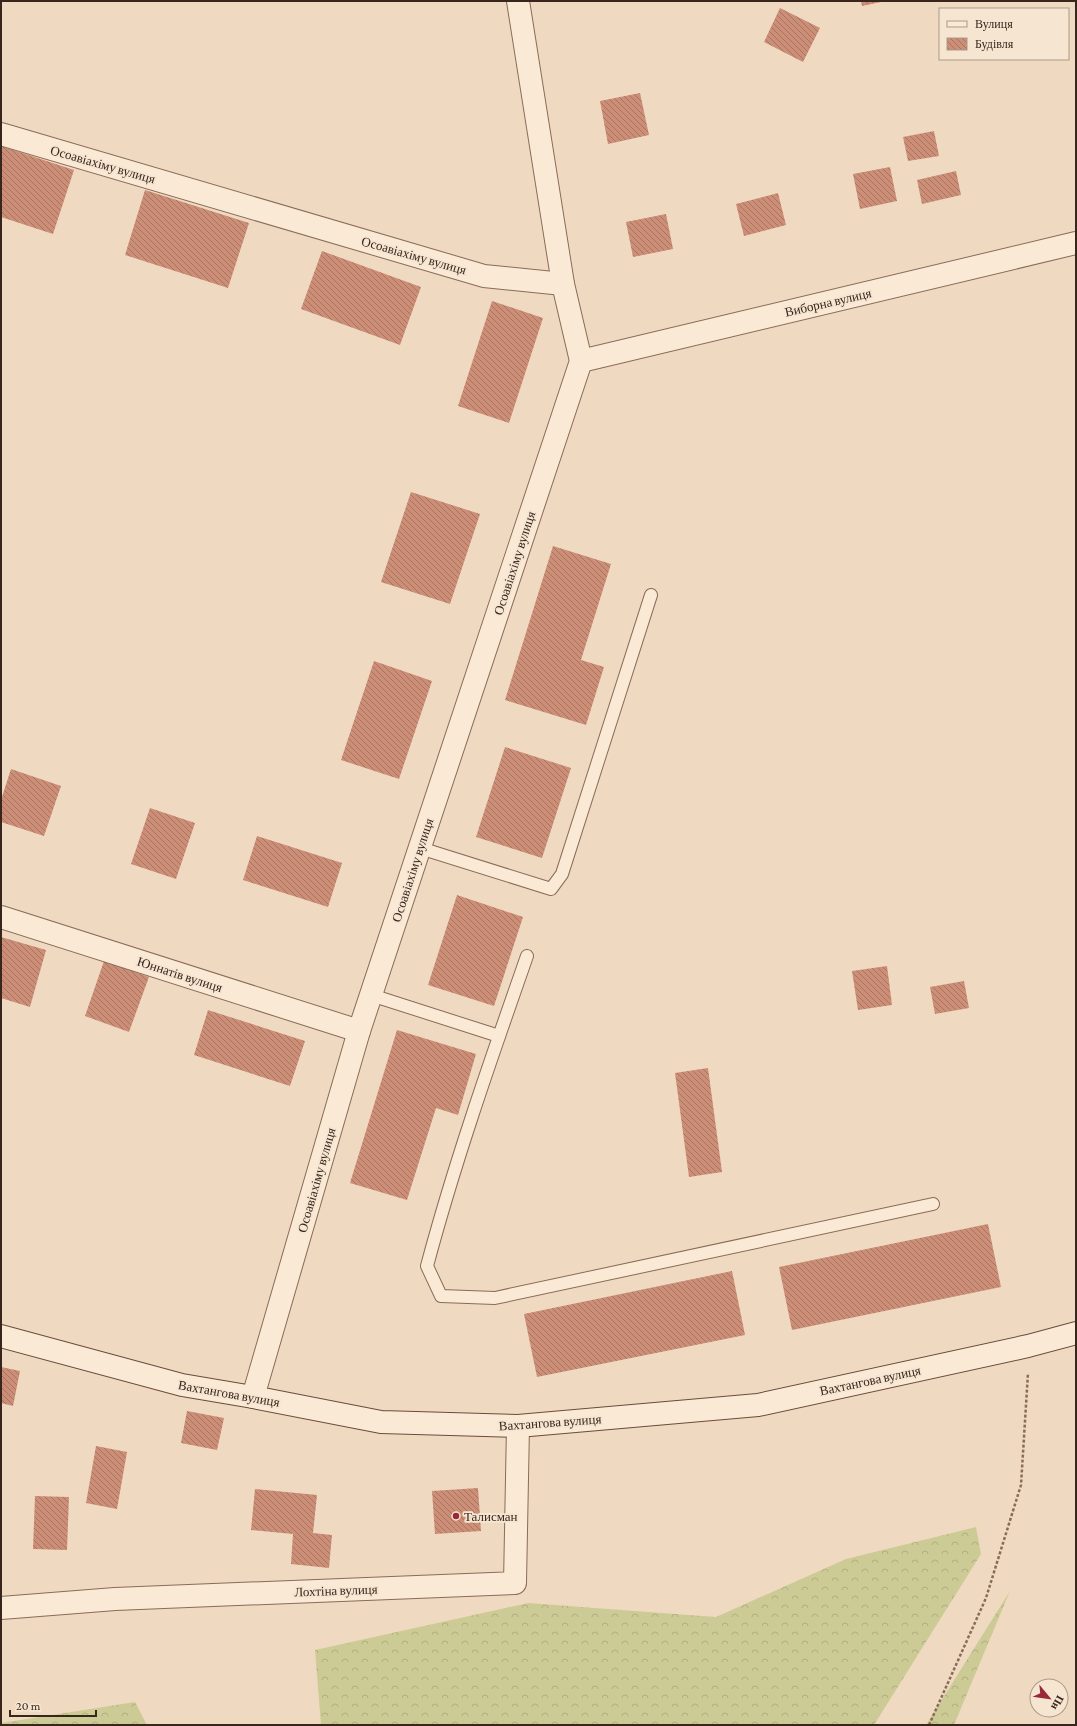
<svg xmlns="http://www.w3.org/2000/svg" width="1077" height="1726" font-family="'Crimson Pro',serif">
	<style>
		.forest { fill: url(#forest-crowns) }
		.building { fill: url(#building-back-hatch) }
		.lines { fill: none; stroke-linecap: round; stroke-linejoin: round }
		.service-casing { stroke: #896b59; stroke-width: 14 }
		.minor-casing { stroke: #896b59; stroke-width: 24 }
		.secondary-casing { stroke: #6a4c3c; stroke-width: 24 }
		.path { stroke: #896b59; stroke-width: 2.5; stroke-dasharray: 3 2; stroke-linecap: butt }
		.service { stroke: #f9e9d5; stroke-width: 12 }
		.minor { stroke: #f9e9d5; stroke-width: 22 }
		.secondary { stroke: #f9e9d5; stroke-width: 22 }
		.poi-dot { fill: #992839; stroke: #f6e6d1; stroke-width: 1.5 }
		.labels { text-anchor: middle; stroke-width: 3.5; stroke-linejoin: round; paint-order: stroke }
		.street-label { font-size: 13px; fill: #38261d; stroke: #f6e6d1 }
		.poi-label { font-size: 13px; fill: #38261d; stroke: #f6e6d1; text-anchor: start }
	</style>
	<defs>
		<pattern id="forest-crowns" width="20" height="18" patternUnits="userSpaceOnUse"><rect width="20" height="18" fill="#cdcb95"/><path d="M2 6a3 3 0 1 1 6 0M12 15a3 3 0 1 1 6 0" fill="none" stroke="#b1ae80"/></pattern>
		<pattern id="building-back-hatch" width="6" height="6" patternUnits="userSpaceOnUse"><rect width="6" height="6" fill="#cd8e77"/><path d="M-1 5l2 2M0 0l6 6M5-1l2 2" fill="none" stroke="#a77461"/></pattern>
	</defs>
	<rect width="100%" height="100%" fill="#efdac1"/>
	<g class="forest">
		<path d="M976 1527 981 1554 874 1725H321L315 1650 528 1603 716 1617 846 1559Z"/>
		<path d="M1010 1591 954 1725H926Z"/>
		<path d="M135 1702 147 1725H1V1723Z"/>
	</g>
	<g class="building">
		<path d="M861 1H881V2L862 6Z"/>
		<path d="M780 8 820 28 803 62 764 42Z"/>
		<path d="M640 93 649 135 608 144 600 101Z"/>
		<path d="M934 131 939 156 908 161 903 137Z"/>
		<path d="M1 146 74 170 53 234 1 217Z"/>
		<path d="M890 167 897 201 860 209 853 174Z"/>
		<path d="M956 171 961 195 922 204 917 180Z"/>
		<path d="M145 190 249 223 228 288 125 255Z"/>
		<path d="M778 193 786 225 744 236 736 204Z"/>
		<path d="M666 214 673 249 633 257 626 222Z"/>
		<path d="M322 251 421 287 400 345 301 309Z"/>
		<path d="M492 301 543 318 509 423 458 406Z"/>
		<path d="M411 492 480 514 450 604 381 582Z"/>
		<path d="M553 546 611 564 581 660 604 667 586 725 505 700Z"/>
		<path d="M374 661 432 681 399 779 341 760Z"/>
		<path d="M505 747 571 768 542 858 476 837Z"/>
		<path d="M11 769 61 786 44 836 1 822V800Z"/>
		<path d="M150 808 195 823 176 879 131 864Z"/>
		<path d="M257 836 342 863 328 907 243 880Z"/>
		<path d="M457 895 523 917 494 1006 428 985Z"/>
		<path d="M1 937 46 950 30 1007 1 998Z"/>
		<path d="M104 961 149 977 129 1032 85 1016Z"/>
		<path d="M887 966 892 1005 858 1010 852 971Z"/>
		<path d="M964 981 969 1008 935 1014 930 987Z"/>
		<path d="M208 1010 305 1041 290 1086 194 1055Z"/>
		<path d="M397 1030 476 1054 458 1115 436 1108 407 1200 350 1183Z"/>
		<path d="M708 1068 722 1172 689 1177 675 1073Z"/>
		<path d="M988 1224 1001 1287 792 1330 779 1267Z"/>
		<path d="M732 1271 745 1335 537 1377 524 1314Z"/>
		<path d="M1 1367 20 1371 13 1406 1 1403Z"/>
		<path d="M187 1411 224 1418 217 1450 181 1443Z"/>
		<path d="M96 1446 127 1452 117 1509 86 1503Z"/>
		<path d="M478 1488 481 1531 435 1534 432 1491Z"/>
		<path d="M255 1489 317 1495 313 1533 332 1535 329 1568 291 1564 293 1534 251 1530Z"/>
		<path d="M35 1496 69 1497 67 1550 33 1549Z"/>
	</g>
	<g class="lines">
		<g class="service-casing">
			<g id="service">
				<path d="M420 848 551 889 562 874 651 595"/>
				<path d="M527 956C491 1059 455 1161 427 1266L441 1296 495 1298 933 1204"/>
				<path d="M371 995 499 1036"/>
			</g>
		</g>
		<g class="minor-casing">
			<g id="minor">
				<path d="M1 134 484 276 563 284"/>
				<path d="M581 361 1076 243"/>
				<path d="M1 917 359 1031"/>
				<path d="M253 1397 359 1031 581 361 563 284 518 1"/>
				<path d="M1 1608 115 1599 515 1583 518 1426"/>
			</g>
		</g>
		<g class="secondary-casing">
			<path id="secondary" d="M1 1336 182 1385 253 1397 381 1422 518 1426 758 1405 1028 1346 1076 1333"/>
		</g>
		<path class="path" d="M929 1725 986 1598 1021 1485 1028 1373"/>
		<use href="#service" class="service"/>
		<use href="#minor" class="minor"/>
		<use href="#secondary" class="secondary"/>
	</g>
	<circle class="poi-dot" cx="456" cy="1516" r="4"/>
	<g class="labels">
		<g class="street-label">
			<text transform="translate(103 164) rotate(16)" y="5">Осоавіахіму вулиця</text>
			<text transform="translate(414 255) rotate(16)" y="5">Осоавіахіму вулиця</text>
			<text transform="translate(828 302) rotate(-13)" y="5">Виборна вулиця</text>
			<text transform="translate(514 563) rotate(-72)" y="5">Осоавіахіму вулиця</text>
			<text transform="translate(412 870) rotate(-72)" y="5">Осоавіахіму вулиця</text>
			<text transform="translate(180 974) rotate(18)" y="5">Юннатів вулиця</text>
			<text transform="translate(316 1180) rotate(-74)" y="5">Осоавіахіму вулиця</text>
			<text transform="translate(870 1380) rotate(-12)" y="5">Вахтангова вулиця</text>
			<text transform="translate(229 1393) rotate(10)" y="5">Вахтангова вулиця</text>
			<text transform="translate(550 1422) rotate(-4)" y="5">Вахтангова вулиця</text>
			<text transform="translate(336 1590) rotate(-2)" y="5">Лохтіна вулиця</text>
		</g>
		<g class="poi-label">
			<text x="464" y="1521">Талисман</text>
		</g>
	</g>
	<rect width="1077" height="1726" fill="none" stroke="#38261d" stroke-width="4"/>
	<rect x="939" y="8" width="130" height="52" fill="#f6e6d1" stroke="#aa9989"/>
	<rect x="947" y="21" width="20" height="6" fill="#f9e9d5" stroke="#aa9989"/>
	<text x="975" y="28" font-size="12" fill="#38261d">Вулиця</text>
	<rect x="947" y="38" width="20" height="12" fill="url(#building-back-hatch)" stroke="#aa9989"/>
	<text x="975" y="48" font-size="12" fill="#38261d">Будівля</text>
	<g transform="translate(1049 1698) rotate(119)"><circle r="19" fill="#f6e6d1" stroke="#aa9989"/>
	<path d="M0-3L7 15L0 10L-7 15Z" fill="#992839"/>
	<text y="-6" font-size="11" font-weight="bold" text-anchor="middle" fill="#38261d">Пн</text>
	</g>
	<path d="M10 1710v6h86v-6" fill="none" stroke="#38261d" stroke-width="2"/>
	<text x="16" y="1710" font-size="12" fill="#38261d" stroke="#f6e6d1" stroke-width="3" paint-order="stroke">20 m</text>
</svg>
